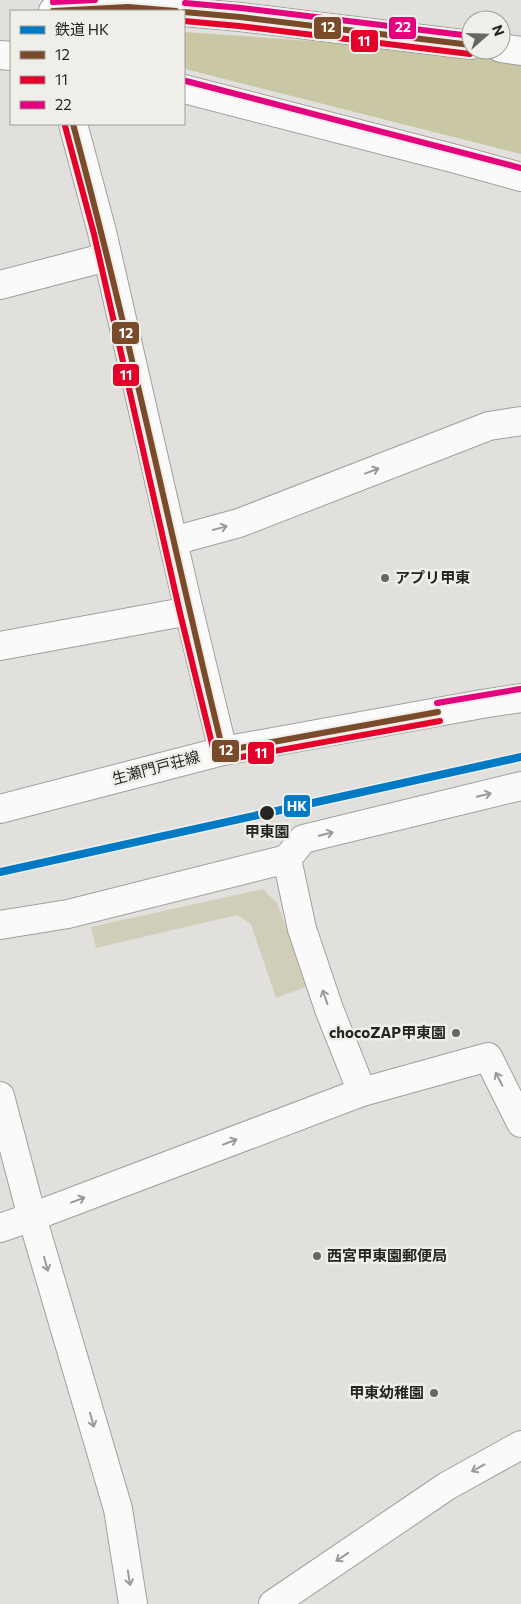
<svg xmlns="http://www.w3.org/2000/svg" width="521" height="1604" font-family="Commissioner,'Noto Sans JP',sans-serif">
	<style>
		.green { fill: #d0ceb8 }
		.forest { fill: #cac7a5 }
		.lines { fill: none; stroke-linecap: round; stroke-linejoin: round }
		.minor-casing { stroke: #a1a09e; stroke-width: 30 }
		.tertiary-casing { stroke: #a1a09e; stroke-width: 30 }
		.secondary-casing { stroke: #a1a09e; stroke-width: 30 }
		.minor { stroke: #fafafa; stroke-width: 28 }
		.tertiary { stroke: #fafafa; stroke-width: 28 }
		.secondary { stroke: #fafafa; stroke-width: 28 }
		.bus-1-casing { stroke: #efeee9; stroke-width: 10 }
		.bus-2-casing { stroke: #efeee9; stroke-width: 10 }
		.bus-3-casing { stroke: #efeee9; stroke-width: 10 }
		.bus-1 { stroke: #7a4b2a; stroke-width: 6 }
		.bus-2 { stroke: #e4002b; stroke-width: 6 }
		.bus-3 { stroke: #e5007d; stroke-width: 6 }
		.rail-1-casing { stroke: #efeee9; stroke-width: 11 }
		.rail-1 { stroke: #007ac4; stroke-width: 8 }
		.oneway { stroke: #9a9a99 }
		.poi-dot { fill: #676664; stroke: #efeee9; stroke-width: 2 }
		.stop-dot { fill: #252523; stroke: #efeee9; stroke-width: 2 }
		.labels { text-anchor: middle; stroke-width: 5; stroke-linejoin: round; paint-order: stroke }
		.poi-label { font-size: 15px; font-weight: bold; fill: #252523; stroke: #efeee9; text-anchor: start }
		.street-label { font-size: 15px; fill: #252523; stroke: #efeee9 }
		.stop-label { font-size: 15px; font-weight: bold; fill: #252523; stroke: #efeee9 }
		.line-badge { stroke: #efeee9; stroke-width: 2 }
		.badge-label { font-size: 14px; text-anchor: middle; font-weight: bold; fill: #fff }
	</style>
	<rect width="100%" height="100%" fill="#e1e0dc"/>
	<path class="green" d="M263 889 277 903 308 986 276 998 251 924 237 915 96 948 91 927Z"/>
	<path class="forest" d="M184 32 353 44 521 62V154L185 69Z"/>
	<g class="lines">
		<g class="minor-casing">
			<g id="minor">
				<path d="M0 55 11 56"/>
				<path d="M184 89 456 159 521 177"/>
				<path d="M0 285 107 257"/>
				<path d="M173 541 239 523 489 426 521 421"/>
				<path d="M0 646 189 611"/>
				<path d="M362 1092 329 1009 302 929 287 859 303 839 521 786"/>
				<path d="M0 1096 32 1217 118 1509 133 1604"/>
				<path d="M0 1228 32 1217 362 1092 488 1057 521 1123"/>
				<path d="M273 1604 447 1486 521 1445"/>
			</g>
		</g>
		<g class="tertiary-casing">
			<g id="tertiary">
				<path d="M53 11 128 7 176 11"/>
				<path d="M184 12 240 17 471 45"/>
				<path d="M501 48 521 51"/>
				<path d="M73 124 102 232 189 611 223 751"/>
				<path d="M0 925 68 914 287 859"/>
			</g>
		</g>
		<g class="secondary-casing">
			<path id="secondary" d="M0 809 223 751 482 704 521 698"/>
		</g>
		<use href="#minor" class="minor"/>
		<use href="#tertiary" class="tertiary"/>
		<use href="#secondary" class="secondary"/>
		<g class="bus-1-casing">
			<g id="bus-1">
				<path d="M53 11 128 7 176 11"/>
				<path d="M184 12 240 17 471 45"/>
				<path d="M73 124C129 332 172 542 223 751L438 712"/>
			</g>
		</g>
		<g class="bus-2-casing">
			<g id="bus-2">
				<path d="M184 21 239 26 470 54"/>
				<path d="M65 126 94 234 180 613 215 756 219 759 225 760 440 721"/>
			</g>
		</g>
		<g class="bus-3-casing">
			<g id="bus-3">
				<path d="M53 2 95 0"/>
				<path d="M185 3 241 8 471 36"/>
				<path d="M186 81 521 168"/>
				<path d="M437 703 520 689"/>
			</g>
		</g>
		<use href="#bus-1" class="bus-1"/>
		<use href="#bus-2" class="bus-2"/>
		<use href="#bus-3" class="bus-3"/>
		<g class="rail-1-casing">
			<path id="rail-1" d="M0 872 521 757"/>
		</g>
		<use href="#rail-1" class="rail-1"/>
	</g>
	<defs><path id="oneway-shaft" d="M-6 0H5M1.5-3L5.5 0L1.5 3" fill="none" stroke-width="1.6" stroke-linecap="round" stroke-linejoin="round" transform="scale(1.25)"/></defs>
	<g class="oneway">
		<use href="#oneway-shaft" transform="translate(372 471) rotate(-21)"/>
		<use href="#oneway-shaft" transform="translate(220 528) rotate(-15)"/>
		<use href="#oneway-shaft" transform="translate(484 795) rotate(-14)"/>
		<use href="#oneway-shaft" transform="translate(326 834) rotate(-14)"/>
		<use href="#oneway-shaft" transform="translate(325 997) rotate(-109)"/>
		<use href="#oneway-shaft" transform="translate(499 1079) rotate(-117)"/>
		<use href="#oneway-shaft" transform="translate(230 1142) rotate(-21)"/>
		<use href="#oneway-shaft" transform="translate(78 1200) rotate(-21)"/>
		<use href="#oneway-shaft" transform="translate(46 1264) rotate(74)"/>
		<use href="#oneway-shaft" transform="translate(92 1420) rotate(74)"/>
		<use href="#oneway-shaft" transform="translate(478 1468) rotate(151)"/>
		<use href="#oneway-shaft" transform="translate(342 1557) rotate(146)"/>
		<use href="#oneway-shaft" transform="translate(129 1578) rotate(81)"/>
	</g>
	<g class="poi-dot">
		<circle cx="385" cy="578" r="5"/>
		<circle cx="456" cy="1033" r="5"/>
		<circle cx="317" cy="1256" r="5"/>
		<circle cx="434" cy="1393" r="5"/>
	</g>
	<circle class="stop-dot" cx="267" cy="813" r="8"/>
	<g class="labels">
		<g class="poi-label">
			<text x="395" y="583">アプリ甲東</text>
			<text x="446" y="1038" text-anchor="end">chocoZAP甲東園</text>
			<text x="327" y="1261">西宮甲東園郵便局</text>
			<text x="424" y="1398" text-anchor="end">甲東幼稚園</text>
		</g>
		<g class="street-label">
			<text transform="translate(156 768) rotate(-15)" y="5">生瀬門戸荘線</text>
		</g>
		<g class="stop-label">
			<text x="267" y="837">甲東園</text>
		</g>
	</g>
	<g class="line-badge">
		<rect x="313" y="16" width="29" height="24" rx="5" fill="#7a4b2a"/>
		<rect x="388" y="16" width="29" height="24" rx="5" fill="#e5007d"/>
		<rect x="350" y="29" width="29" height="24" rx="5" fill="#e4002b"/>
		<rect x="111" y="321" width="29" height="24" rx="5" fill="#7a4b2a"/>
		<rect x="112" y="363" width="28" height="24" rx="5" fill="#e4002b"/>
		<rect x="211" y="739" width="29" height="24" rx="5" fill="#7a4b2a"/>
		<rect x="247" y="741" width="28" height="24" rx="5" fill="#e4002b"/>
		<rect x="283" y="794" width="28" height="24" rx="5" fill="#007ac4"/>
	</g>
	<g class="badge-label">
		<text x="328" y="32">12</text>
		<text x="403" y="32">22</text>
		<text x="364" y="46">11</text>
		<text x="126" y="338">12</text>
		<text x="126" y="380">11</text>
		<text x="226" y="755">12</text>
		<text x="261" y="758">11</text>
		<text x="297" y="811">HK</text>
	</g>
	<rect x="10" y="10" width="175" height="115" fill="#efeee9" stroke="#9e9e9a"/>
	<rect x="20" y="26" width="25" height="8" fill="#007ac4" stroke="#9e9e9a"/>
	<text x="55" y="35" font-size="15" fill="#252523">鉄道 HK</text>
	<rect x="20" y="51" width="25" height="8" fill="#7a4b2a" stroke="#9e9e9a"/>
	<text x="55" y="60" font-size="15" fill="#252523">12</text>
	<rect x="20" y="76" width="25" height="8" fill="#e4002b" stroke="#9e9e9a"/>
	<text x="55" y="85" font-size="15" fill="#252523">11</text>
	<rect x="20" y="101" width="25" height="8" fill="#e5007d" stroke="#9e9e9a"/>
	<text x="55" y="110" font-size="15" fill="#252523">22</text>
	<g transform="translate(486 35) rotate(70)"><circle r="24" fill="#efeee9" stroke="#9e9e9a"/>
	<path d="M0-4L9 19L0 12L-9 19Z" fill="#676664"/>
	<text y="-8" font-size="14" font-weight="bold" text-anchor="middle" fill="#252523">N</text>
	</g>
</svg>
